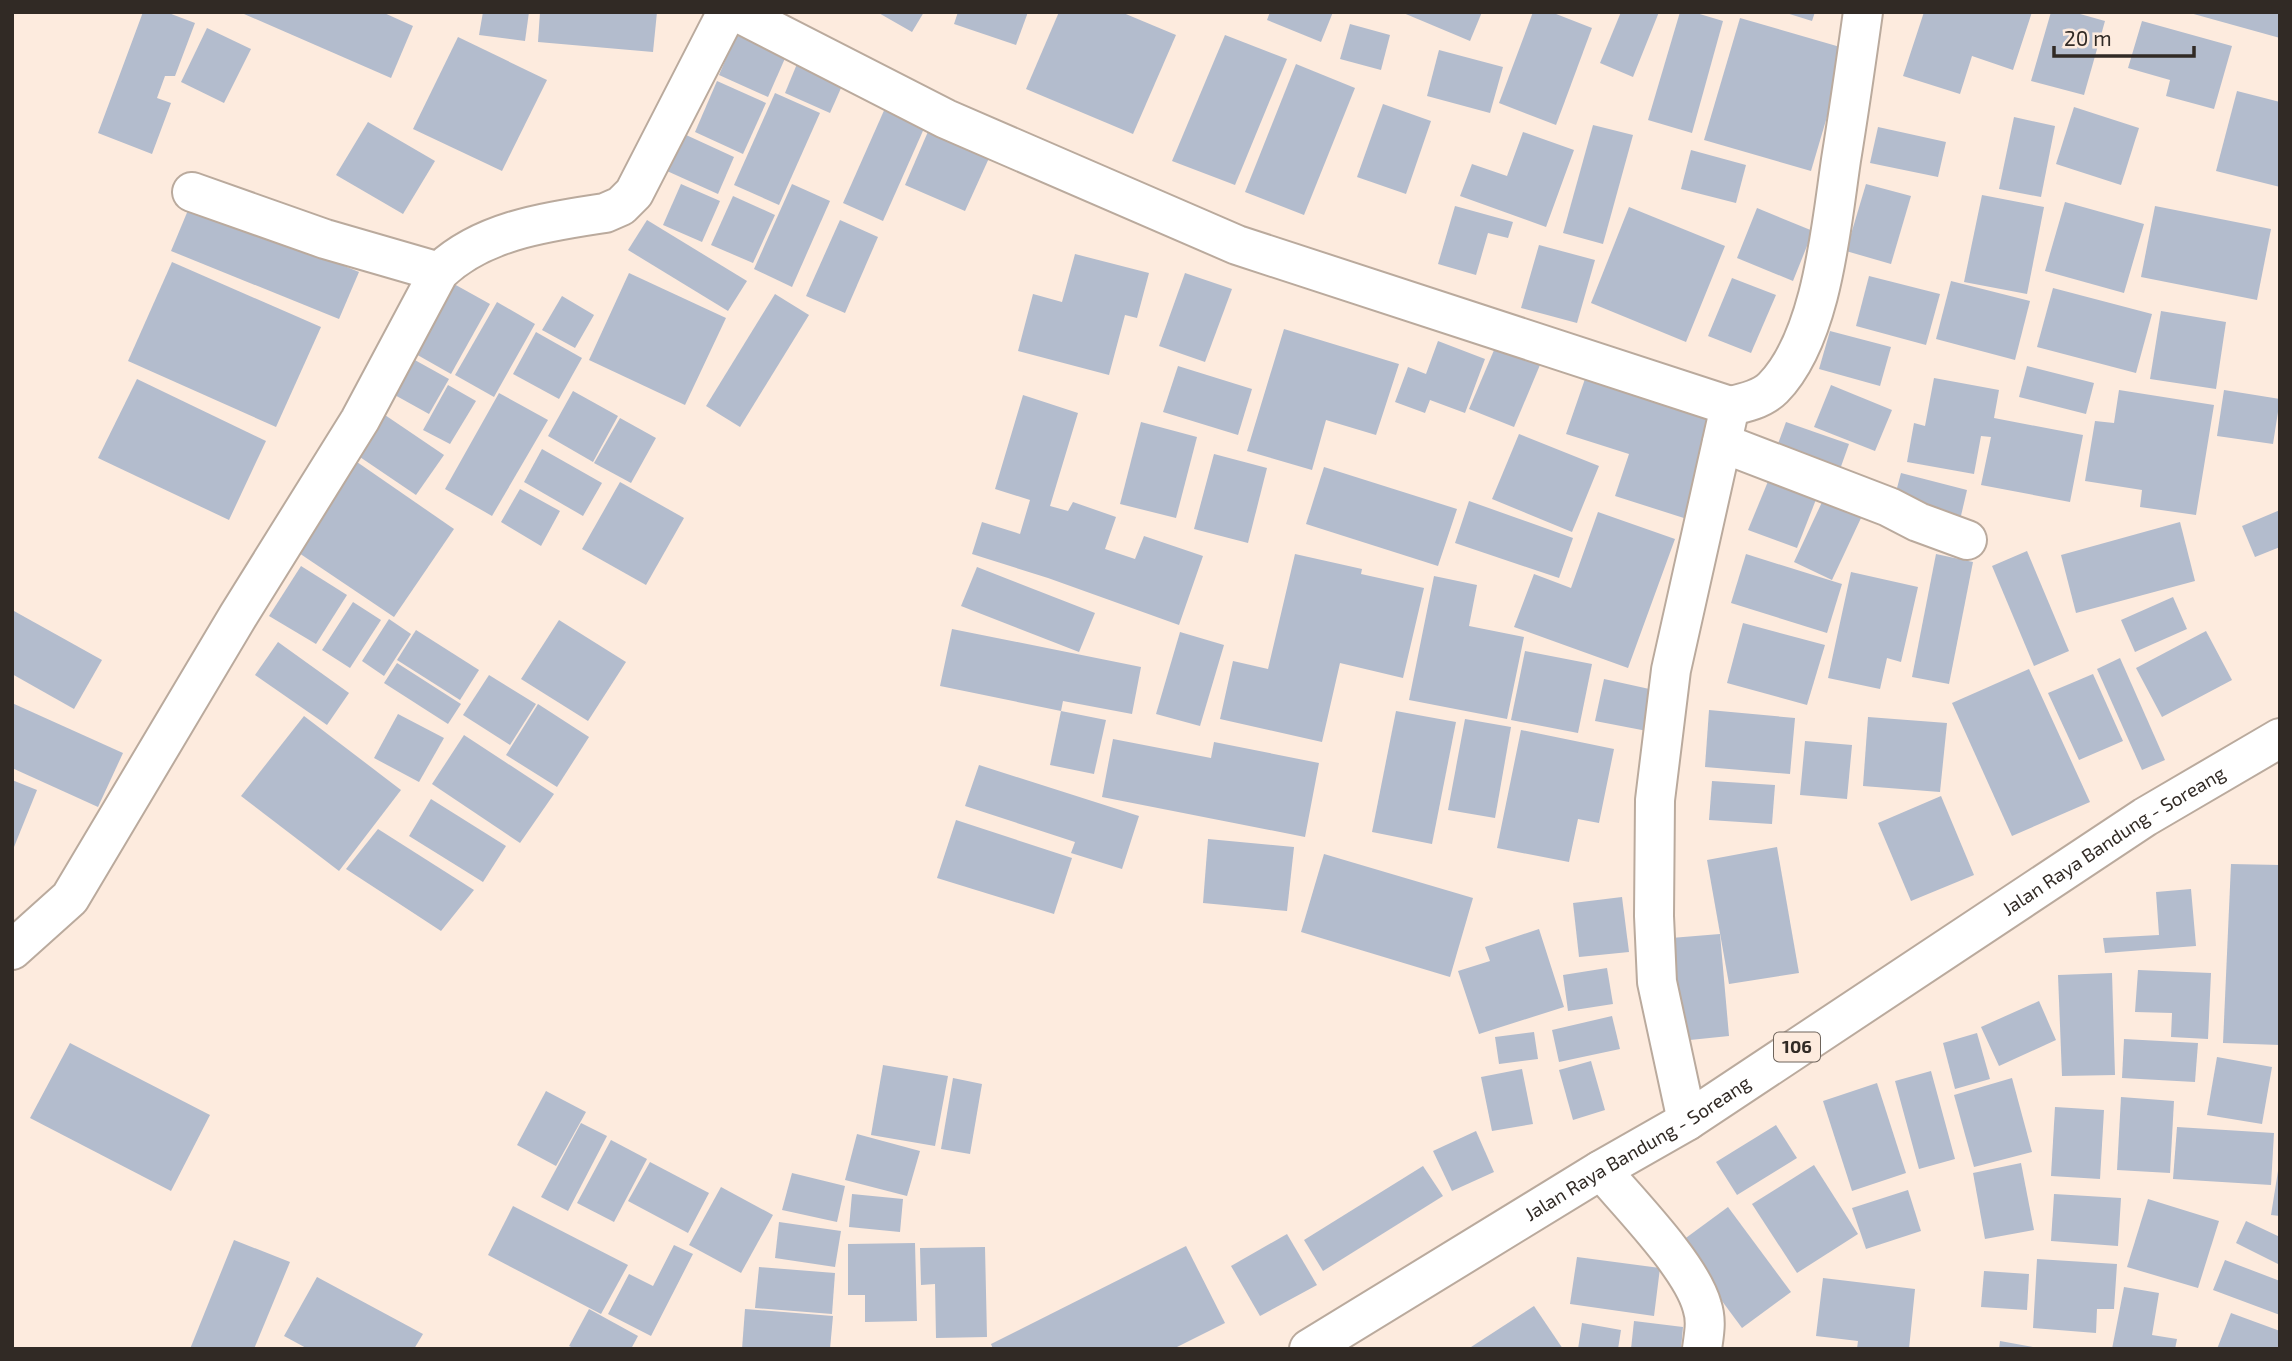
<svg xmlns="http://www.w3.org/2000/svg" width="2292" height="1361" font-family="'Exo 2',sans-serif">
	<style>
		.building { fill: #b3bccd }
		.lines { fill: none; stroke-linecap: round; stroke-linejoin: round }
		.street-casing { stroke: #baaa9d; stroke-width: 42 }
		.primary-casing { stroke: #baaa9d; stroke-width: 42 }
		.street { stroke: #fff; stroke-width: 38 }
		.primary { stroke: #fff; stroke-width: 38 }
		.labels { text-anchor: middle; stroke-width: 5; stroke-linejoin: round; paint-order: stroke }
		.shield { fill: #fdebde; stroke: #6e645c; stroke-width: 2 }
		.shield-label { font-size: 18px; font-weight: bold; fill: #312a25 }
		.street-label { font-size: 19px; fill: #312a25; stroke: #fdebde }
	</style>
	<rect width="100%" height="100%" fill="#fdebde"/>
	<g class="building">
		<path d="M143 12H166L195 23 175 76H165L157 98 171 103 152 154 98 133Z"/>
		<path d="M245 12H382L413 26 391 78 244 14Z"/>
		<path d="M483 12H529L525 41 479 35Z"/>
		<path d="M540 12H657L653 52 538 42Z"/>
		<path d="M877 12H924L912 32Z"/>
		<path d="M958 12H1028L1016 45 954 24Z"/>
		<path d="M1059 12H1121L1176 35 1133 134 1026 89Z"/>
		<path d="M1270 12H1333L1321 42 1267 20Z"/>
		<path d="M1401 12H1482L1470 41Z"/>
		<path d="M1533 12H1551L1592 28 1556 125 1499 103Z"/>
		<path d="M1621 12H1659L1633 77 1600 63Z"/>
		<path d="M1680 12H1693L1723 21 1692 133 1648 120Z"/>
		<path d="M1783 12H1815L1812 21Z"/>
		<path d="M1924 12H2032L2013 70 1972 56 1960 94 1903 76Z"/>
		<path d="M2051 12H2073L2105 21 2084 95 2031 81Z"/>
		<path d="M2280 12V38L2190 13V12Z"/>
		<path d="M1740 18 1847 49 1811 171 1704 140Z"/>
		<path d="M2142 21 2232 46 2214 109 2166 96 2170 80 2128 68Z"/>
		<path d="M1350 24 1390 35 1381 70 1340 59Z"/>
		<path d="M207 28 251 49 224 103 181 82Z"/>
		<path d="M736 35 786 56 768 97 719 75Z"/>
		<path d="M1225 35 1287 59 1235 185 1172 161Z"/>
		<path d="M458 37 547 80 502 171 413 129Z"/>
		<path d="M1439 50 1503 67 1490 113 1427 96Z"/>
		<path d="M799 59 845 79 830 113 785 93Z"/>
		<path d="M1296 64 1355 88 1304 215 1245 192Z"/>
		<path d="M717 81 766 103 743 154 695 132Z"/>
		<path d="M2237 91 2280 102V187L2216 171Z"/>
		<path d="M775 93 820 113 779 205 734 185Z"/>
		<path d="M1383 104 1431 121 1406 194 1357 177Z"/>
		<path d="M886 106 926 124 883 221 843 203Z"/>
		<path d="M2074 107 2139 128 2121 185 2056 164Z"/>
		<path d="M2014 117 2055 126 2041 197 1999 189Z"/>
		<path d="M933 120 994 147 965 211 905 185Z"/>
		<path d="M368 122 435 161 403 214 336 175Z"/>
		<path d="M1593 125 1633 135 1603 244 1563 233Z"/>
		<path d="M1878 127 1946 142 1938 177 1870 163Z"/>
		<path d="M1523 132 1574 150 1546 227 1460 196 1472 164 1507 176Z"/>
		<path d="M684 134 734 157 718 194 667 171Z"/>
		<path d="M1691 150 1746 165 1736 203 1681 189Z"/>
		<path d="M681 184 720 201 702 242 663 225Z"/>
		<path d="M792 184 830 201 792 287 754 269Z"/>
		<path d="M1866 184 1911 196 1891 264 1846 251Z"/>
		<path d="M1982 195 2044 207 2027 294 1964 282Z"/>
		<path d="M733 196 775 215 753 263 711 245Z"/>
		<path d="M2065 202 2144 224 2124 293 2045 271Z"/>
		<path d="M191 203 359 272 339 319 171 251Z"/>
		<path d="M1455 206 1513 222 1508 238 1488 233 1476 275 1438 264Z"/>
		<path d="M2155 206 2271 229 2257 300 2141 277Z"/>
		<path d="M1629 207 1725 246 1686 342 1591 303Z"/>
		<path d="M1757 208 1813 231 1793 281 1737 258Z"/>
		<path d="M647 220 747 281 728 311 628 250Z"/>
		<path d="M840 220 878 237 845 313 806 296Z"/>
		<path d="M1539 245 1595 260 1577 323 1521 308Z"/>
		<path d="M1075 254 1149 273 1137 318 1125 315 1109 375 1018 351 1033 294 1062 302Z"/>
		<path d="M172 262 321 327 276 427 128 361Z"/>
		<path d="M629 273 726 318 685 405 589 360Z"/>
		<path d="M1185 273 1232 289 1205 362 1159 346Z"/>
		<path d="M1869 276 1940 294 1926 345 1856 326Z"/>
		<path d="M1732 278 1776 295 1751 353 1708 336Z"/>
		<path d="M1951 281 2030 301 2015 360 1936 339Z"/>
		<path d="M454 284 490 304 451 374 414 353Z"/>
		<path d="M2053 288 2152 314 2136 373 2037 347Z"/>
		<path d="M775 294 809 315 740 427 706 406Z"/>
		<path d="M562 296 594 315 575 348 542 330Z"/>
		<path d="M497 302 535 324 494 397 455 375Z"/>
		<path d="M2161 311 2226 322 2216 389 2150 379Z"/>
		<path d="M1284 329 1399 364 1376 435 1326 420 1312 470 1247 451Z"/>
		<path d="M1830 331 1891 347 1880 386 1819 369Z"/>
		<path d="M536 332 582 358 559 399 513 374Z"/>
		<path d="M1500 336 1545 353 1514 427 1469 409Z"/>
		<path d="M1438 341 1485 359 1465 413 1430 400 1425 413 1395 402 1408 367 1426 374Z"/>
		<path d="M413 359 449 379 429 414 393 394Z"/>
		<path d="M1178 366 1252 389 1238 435 1163 412Z"/>
		<path d="M2027 366 2094 383 2086 414 2019 397Z"/>
		<path d="M1586 376 1720 420 1687 519 1615 496 1629 454 1566 434Z"/>
		<path d="M1934 378 1999 390 1994 418 2083 435 2070 502 1981 485 1991 437 1981 436 1974 474 1907 462 1914 423 1925 426Z"/>
		<path d="M137 379 266 441 229 520 98 458Z"/>
		<path d="M448 385 476 401 450 444 423 430Z"/>
		<path d="M1831 385 1892 410 1875 451 1814 427Z"/>
		<path d="M2119 390 2214 405 2196 515 2140 507 2142 490 2085 481 2095 421 2114 423Z"/>
		<path d="M2224 390 2280 399 2273 444 2217 436Z"/>
		<path d="M573 391 618 416 593 462 548 436Z"/>
		<path d="M499 393 548 420 492 516 445 489Z"/>
		<path d="M1023 395 1078 413 1050 506 1068 511 1073 502 1116 517 1105 549 1135 559 1144 536 1203 556 1179 625 1048 578 972 554 982 522 1020 534 1030 500 995 489Z"/>
		<path d="M382 413 444 455 416 495 354 453Z"/>
		<path d="M620 418 656 438 631 483 594 463Z"/>
		<path d="M1141 422 1197 437 1176 518 1120 504Z"/>
		<path d="M1786 422 1849 444 1838 475 1775 452Z"/>
		<path d="M1519 434 1599 466 1572 532 1492 499Z"/>
		<path d="M542 449 602 483 583 516 524 482Z"/>
		<path d="M1214 454 1267 468 1248 543 1194 529Z"/>
		<path d="M357 462 454 529 394 617 296 551Z"/>
		<path d="M1324 467 1457 509 1438 566 1306 524Z"/>
		<path d="M1901 473 1967 490 1960 520 1893 503Z"/>
		<path d="M1769 479 1817 497 1797 548 1748 530Z"/>
		<path d="M620 482 684 518 646 585 582 549Z"/>
		<path d="M520 489 560 511 541 546 501 522Z"/>
		<path d="M1823 500 1861 518 1832 580 1794 562Z"/>
		<path d="M1469 501 1573 538 1559 578 1455 543Z"/>
		<path d="M2280 510V547L2255 557 2242 526Z"/>
		<path d="M1598 512 1675 539 1628 668 1514 627 1534 574 1571 588Z"/>
		<path d="M2180 522 2195 581 2076 613 2061 555Z"/>
		<path d="M2027 551 2069 651 2034 666 1992 566Z"/>
		<path d="M1295 554 1362 569 1361 574 1424 588 1403 678 1340 663 1322 742 1220 719 1233 661 1268 669Z"/>
		<path d="M1746 554 1842 584 1827 633 1731 603Z"/>
		<path d="M1936 554 1973 562 1949 684 1912 677Z"/>
		<path d="M301 566 347 595 316 644 269 616Z"/>
		<path d="M977 567 1095 613 1079 652 961 606Z"/>
		<path d="M1851 572 1918 587 1901 662 1887 658 1880 689 1828 678Z"/>
		<path d="M1434 576 1477 585 1469 626 1524 637 1507 719 1409 700Z"/>
		<path d="M2173 597 2187 629 2135 652 2121 620Z"/>
		<path d="M353 602 381 620 350 668 322 650Z"/>
		<path d="M14 611 102 660 74 709 12 674Z"/>
		<path d="M389 619 411 634 384 676 362 661Z"/>
		<path d="M559 620 626 662 588 721 521 679Z"/>
		<path d="M1743 623 1825 645 1807 705 1727 683Z"/>
		<path d="M952 629 1141 667 1132 714 1063 701 1061 711 940 686Z"/>
		<path d="M416 630 479 670 460 700 397 660Z"/>
		<path d="M2206 631 2232 680 2162 717 2136 668Z"/>
		<path d="M1180 632 1224 645 1200 726 1156 714Z"/>
		<path d="M278 642 349 693 327 725 255 675Z"/>
		<path d="M1525 651 1592 664 1578 733 1511 720Z"/>
		<path d="M2120 658 2165 760 2142 770 2097 669Z"/>
		<path d="M397 663 461 704 448 724 384 683Z"/>
		<path d="M2029 669 2090 802 2012 836 1952 703Z"/>
		<path d="M2093 674 2123 741 2079 760 2048 693Z"/>
		<path d="M489 675 536 704 510 745 463 715Z"/>
		<path d="M1604 679 1654 690 1647 731 1595 721Z"/>
		<path d="M12 703 123 753 98 807 12 768Z"/>
		<path d="M538 704 589 737 557 787 506 755Z"/>
		<path d="M1709 710 1795 718 1790 774 1705 767Z"/>
		<path d="M1061 711 1106 720 1094 774 1050 765Z"/>
		<path d="M1396 711 1456 722 1432 844 1372 832Z"/>
		<path d="M398 714 444 738 419 782 374 758Z"/>
		<path d="M304 716 401 790 339 871 241 796Z"/>
		<path d="M1868 717 1947 723 1940 792 1863 786Z"/>
		<path d="M1465 719 1511 727 1495 818 1448 810Z"/>
		<path d="M1521 730 1614 749 1599 823 1578 819 1569 862 1497 848Z"/>
		<path d="M464 735 554 794 520 843 432 784Z"/>
		<path d="M1113 739 1211 758 1214 742 1319 763 1305 837 1102 797Z"/>
		<path d="M1805 741 1852 745 1847 799 1800 795Z"/>
		<path d="M979 765 1139 816 1122 869 1071 853 1075 842 965 806Z"/>
		<path d="M12 780 37 790 12 852Z"/>
		<path d="M1712 781 1775 785 1772 824 1709 820Z"/>
		<path d="M1941 796 1974 875 1911 901 1878 823Z"/>
		<path d="M431 799 506 846 483 882 409 836Z"/>
		<path d="M956 820 1072 858 1054 914 937 878Z"/>
		<path d="M378 829 474 890 441 931 346 869Z"/>
		<path d="M1208 839 1294 847 1287 911 1203 903Z"/>
		<path d="M1777 847 1799 973 1729 984 1707 860Z"/>
		<path d="M1324 854 1473 898 1450 977 1301 932Z"/>
		<path d="M2231 864 2280 865V1045L2223 1043Z"/>
		<path d="M2191 889 2196 946 2105 953 2103 938 2159 935 2156 892Z"/>
		<path d="M1622 897 1629 952 1579 957 1573 903Z"/>
		<path d="M1539 929 1564 1007 1479 1034 1458 971 1490 961 1485 947Z"/>
		<path d="M1720 934 1729 1036 1680 1041 1671 938Z"/>
		<path d="M1607 968 1613 1004 1568 1011 1563 975Z"/>
		<path d="M2138 970 2211 973 2208 1039 2171 1037 2172 1013 2135 1012Z"/>
		<path d="M2112 973 2115 1075 2062 1076 2058 975Z"/>
		<path d="M2039 1001 2056 1040 1999 1066 1981 1027Z"/>
		<path d="M1612 1016 1620 1049 1559 1062 1552 1030Z"/>
		<path d="M1534 1032 1538 1059 1499 1064 1495 1037Z"/>
		<path d="M1977 1033 1990 1079 1955 1089 1943 1043Z"/>
		<path d="M2124 1039 2198 1043 2195 1082 2122 1078Z"/>
		<path d="M70 1043 210 1115 171 1191 30 1118Z"/>
		<path d="M2217 1057 2272 1067 2262 1124 2207 1115Z"/>
		<path d="M1591 1061 1605 1110 1573 1120 1559 1070Z"/>
		<path d="M883 1065 948 1076 935 1146 871 1135Z"/>
		<path d="M1522 1069 1533 1124 1492 1131 1481 1077Z"/>
		<path d="M1931 1071 1955 1159 1919 1169 1895 1081Z"/>
		<path d="M953 1078 982 1084 970 1154 941 1149Z"/>
		<path d="M2012 1078 2032 1152 1974 1167 1954 1095Z"/>
		<path d="M1877 1083 1906 1173 1852 1191 1823 1101Z"/>
		<path d="M546 1091 586 1112 556 1166 517 1145Z"/>
		<path d="M2121 1097 2174 1101 2170 1173 2117 1170Z"/>
		<path d="M2055 1107 2104 1110 2100 1179 2051 1176Z"/>
		<path d="M581 1123 607 1136 568 1211 541 1197Z"/>
		<path d="M1776 1125 1797 1158 1737 1195 1716 1162Z"/>
		<path d="M2177 1127 2274 1133 2271 1185 2173 1179Z"/>
		<path d="M1476 1131 1494 1172 1452 1191 1433 1151Z"/>
		<path d="M857 1134 920 1151 907 1196 845 1180Z"/>
		<path d="M611 1140 647 1159 614 1222 577 1203Z"/>
		<path d="M650 1162 709 1193 688 1233 628 1201Z"/>
		<path d="M2021 1163 2034 1230 1985 1239 1973 1173Z"/>
		<path d="M1814 1165 1858 1234 1797 1273 1752 1204Z"/>
		<path d="M1423 1166 1443 1196 1323 1271 1304 1240Z"/>
		<path d="M2278 1171H2280V1216L2271 1215Z"/>
		<path d="M792 1173 845 1186 837 1222 782 1210Z"/>
		<path d="M721 1187 773 1215 741 1273 689 1245Z"/>
		<path d="M1908 1190 1921 1231 1866 1249 1852 1208Z"/>
		<path d="M852 1194 903 1199 900 1232 849 1227Z"/>
		<path d="M2054 1194 2121 1198 2118 1246 2051 1241Z"/>
		<path d="M2148 1199 2219 1221 2198 1288 2127 1267Z"/>
		<path d="M513 1206 628 1265 601 1314 488 1255Z"/>
		<path d="M1728 1207 1791 1292 1742 1328 1679 1243Z"/>
		<path d="M2246 1221 2280 1237V1265L2236 1243Z"/>
		<path d="M779 1222 841 1231 835 1267 775 1258Z"/>
		<path d="M1287 1234 1317 1285 1260 1316 1231 1266Z"/>
		<path d="M234 1240 290 1262 254 1349H190Z"/>
		<path d="M915 1243 917 1321 865 1322V1295H848V1244Z"/>
		<path d="M674 1245 693 1254 651 1336 608 1314 629 1274 653 1286Z"/>
		<path d="M1186 1246 1225 1323 1173 1349H993L991 1344Z"/>
		<path d="M985 1247 987 1337 936 1338 935 1284 921 1285 920 1248Z"/>
		<path d="M1577 1257 1660 1268 1654 1316 1570 1304Z"/>
		<path d="M2037 1259 2117 1264 2114 1309H2097L2096 1333 2033 1328Z"/>
		<path d="M2225 1260 2280 1281V1315L2213 1290Z"/>
		<path d="M759 1267 835 1273 832 1314 755 1308Z"/>
		<path d="M1984 1271 2029 1274 2027 1310 1981 1307Z"/>
		<path d="M317 1277 423 1334 414 1349H308L284 1336Z"/>
		<path d="M1823 1278 1915 1289 1909 1349H1857L1858 1341 1816 1336Z"/>
		<path d="M2124 1287 2159 1293 2152 1335 2177 1339 2175 1349H2112Z"/>
		<path d="M1534 1306 1563 1349H1468Z"/>
		<path d="M589 1309 638 1336 631 1349H575L569 1346Z"/>
		<path d="M745 1309 833 1316 830 1349H742Z"/>
		<path d="M2231 1313 2280 1331V1349H2217Z"/>
		<path d="M1634 1321 1683 1327 1681 1349H1631Z"/>
		<path d="M1582 1323 1621 1330 1618 1349H1578Z"/>
		<path d="M2000 1341 2033 1347V1349H1999Z"/>
	</g>
	<g class="lines">
		<g class="street-casing">
			<g id="street">
				<path d="M737 12 946 119 1237 245 1730 406 1671 670 1655 800 1654 916 1657 982 1687 1121"/>
				<path d="M192 192 325 239 439 272"/>
				<path d="M1730 406C1745 403 1762 399 1773 388 1822 338 1831 228 1841 160 1849 111 1856 62 1863 12"/>
				<path d="M1722 443 1889 507 1918 522 1967 540"/>
				<path d="M12 950 70 898 238 616 360 420 439 272C483 230 547 222 605 213L621 206 634 193 727 12"/>
				<path d="M1601 1170C1629 1203 1691 1266 1702 1306 1707 1321 1704 1334 1702 1349"/>
			</g>
		</g>
		<g class="primary-casing">
			<g id="primary">
				<path id="s1" d="M1309 1349 1601 1170 1687 1121 2145 817 2280 738"/>
			</g>
		</g>
		<use href="#street" class="street"/>
		<use href="#primary" class="primary"/>
	</g>
	<g class="labels">
		<rect class="shield" x="1774" y="1032.5" width="46" height="29" rx="5"/>
		<g class="shield-label">
			<text x="1797" y="1053">106</text>
		</g>
		<g class="street-label">
			<text dy="7" stroke="none"><textPath href="#s1" startOffset="952">Jalan Raya Bandung - Soreang</textPath></text>
			<text dy="7" stroke="none"><textPath href="#s1" startOffset="385">Jalan Raya Bandung - Soreang</textPath></text>
		</g>
	</g>
	<rect width="2292" height="1361" fill="none" stroke="#312a25" stroke-width="28"/>
	<path d="M2054 46v10h140v-10" fill="none" stroke="#312a25" stroke-width="3.5"/>
	<text x="2064" y="46" font-size="21" fill="#312a25" stroke="#fdebde" stroke-width="5" paint-order="stroke">20 m</text>
</svg>
